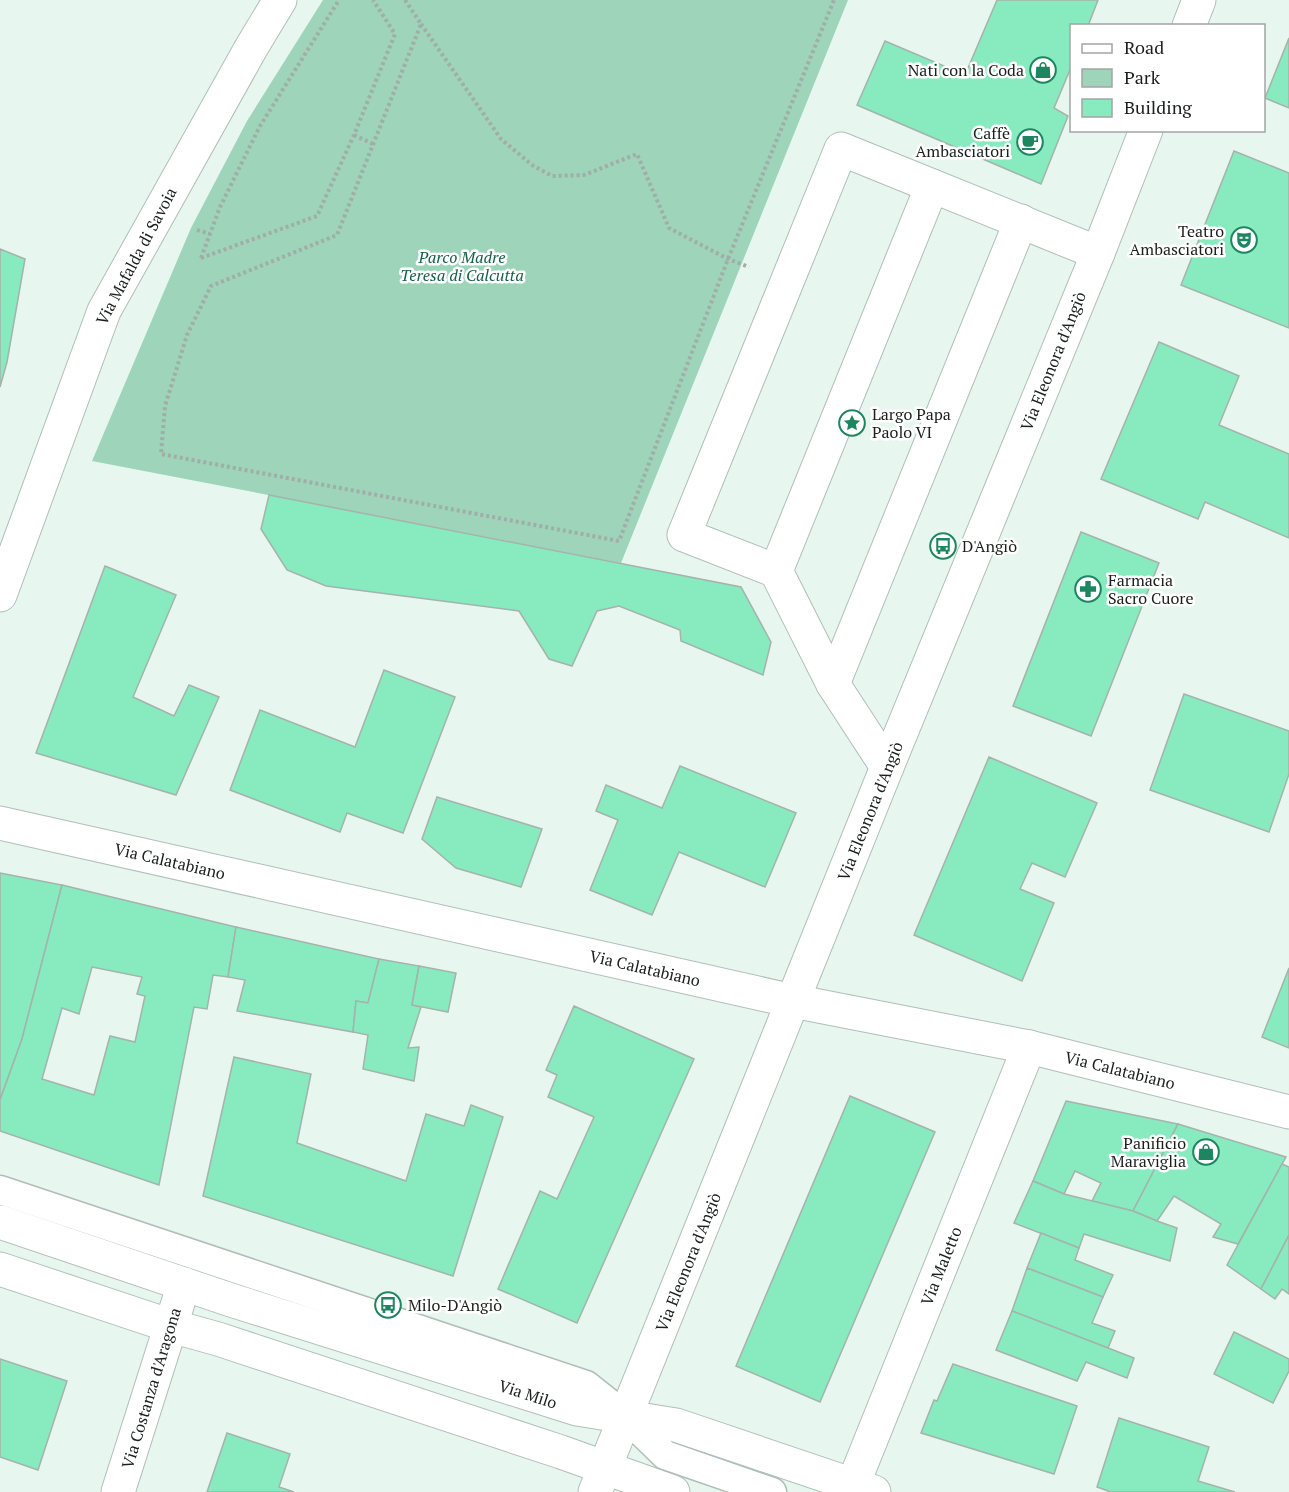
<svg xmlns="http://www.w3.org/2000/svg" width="1289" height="1492" font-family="'PT Serif',serif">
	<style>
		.green { fill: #9dd4ba }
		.building { fill: #88eabf; stroke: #a4b3ab; stroke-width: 1.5; fill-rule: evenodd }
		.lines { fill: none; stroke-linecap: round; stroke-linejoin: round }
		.service-casing { stroke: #afbfb7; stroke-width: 31 }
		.minor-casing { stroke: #afbfb7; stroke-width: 35 }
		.secondary-casing { stroke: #afbfb7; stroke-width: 35 }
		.path { stroke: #a1ada7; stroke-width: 4; stroke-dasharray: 3 3; stroke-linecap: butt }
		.service { stroke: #fff; stroke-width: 28 }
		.minor { stroke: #fff; stroke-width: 33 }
		.secondary { stroke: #fff; stroke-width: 33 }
		.labels { text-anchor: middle; stroke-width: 5; stroke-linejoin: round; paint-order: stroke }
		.poi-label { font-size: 16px; fill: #1a1f1c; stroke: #fff; text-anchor: end }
		.street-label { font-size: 16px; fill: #1a1f1c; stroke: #fff }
		.park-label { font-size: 16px; font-style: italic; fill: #156146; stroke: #fff }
	</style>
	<rect width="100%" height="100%" fill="#e7f7ef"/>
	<path class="green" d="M323 0H848L621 563 92 461 191 228 247 121Z"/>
	<g class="building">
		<path d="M997 0H1098L1088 26H1072V65L1054 108 1068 116 1041 184 857 105 885 41 965 75Z"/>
		<path d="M1289 38V108L1265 98Z"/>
		<path d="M1234 151 1289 173V328L1181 285Z"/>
		<path d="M0 249 25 259 7 362 0 387Z"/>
		<path d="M1159 342 1239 376 1219 425 1289 454V538L1205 502 1198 519 1101 479Z"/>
		<path d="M269 495 741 587 771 642 763 675 681 641 680 630 619 606 597 611 572 666 549 659 519 611 326 586 287 570 261 529Z"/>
		<path d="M1081 532 1159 563 1091 736 1013 706Z"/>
		<path d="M105 566 176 595 133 697 174 716 189 685 219 697 176 795 36 753Z"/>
		<path d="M384 670 455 697 403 833 347 813 340 832 230 790 260 710 355 747Z"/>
		<path d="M1184 694 1289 731V774L1269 832 1150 790Z"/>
		<path d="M989 757 1097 803 1065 877 1032 863 1020 889 1054 903 1022 981 914 935Z"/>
		<path d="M680 766 796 813 765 887 679 852 652 915 590 890 618 820 596 811 606 785 662 808Z"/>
		<path d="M437 797 542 829 521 887 456 868 422 839Z"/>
		<path d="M0 873 62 885 22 1039 0 1100Z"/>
		<path d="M62 885 236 927 228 977 213 975 207 1009 194 1007 159 1185 0 1131V1100L22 1039ZM92 967 142 977 137 994 145 996 135 1042 110 1036 94 1095 42 1079 62 1008 79 1014Z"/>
		<path d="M236 927 379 959 368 1003 356 1001 353 1032 237 1011 245 980 228 977Z"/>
		<path d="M379 959 419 966 412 1005 421 1007 408 1048 419 1047 414 1081 363 1069 368 1035 353 1032 356 1001 368 1003Z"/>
		<path d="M419 966 456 973 448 1012 412 1005Z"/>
		<path d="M1289 968V1048L1262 1037Z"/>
		<path d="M574 1006 694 1059 577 1323 498 1289 540 1191 557 1199 594 1117 548 1097 557 1075 546 1070Z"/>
		<path d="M234 1057 311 1074 297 1143 406 1181 426 1114 464 1126 471 1105 503 1117 453 1276 203 1196Z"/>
		<path d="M850 1096 935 1132 820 1402 736 1366Z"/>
		<path d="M1066 1101 1178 1124 1133 1211 1092 1201 1101 1183 1075 1171 1064 1194 1033 1181Z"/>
		<path d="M1178 1124 1286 1157 1238 1244 1213 1237 1221 1224 1174 1196 1157 1221 1133 1211Z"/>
		<path d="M1282 1164 1289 1167V1235L1261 1289 1227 1265Z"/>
		<path d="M1033 1181 1064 1194 1133 1211 1157 1221 1177 1228 1170 1261 1084 1234 1079 1248 1014 1223Z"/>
		<path d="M1041 1233 1079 1248 1075 1260 1113 1275 1103 1297 1027 1268Z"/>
		<path d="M1289 1235V1294L1282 1289 1275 1299 1261 1289Z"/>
		<path d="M1027 1268 1103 1297 1092 1323 1115 1331 1108 1348 1012 1311Z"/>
		<path d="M1012 1311 1134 1358 1127 1378 1086 1362 1077 1381 996 1350Z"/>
		<path d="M1234 1332 1289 1359V1371L1273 1403 1214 1374Z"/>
		<path d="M0 1359 67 1381 38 1470 0 1457Z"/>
		<path d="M953 1364 1077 1406 1054 1474 921 1433 934 1400 937 1401Z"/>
		<path d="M1119 1418 1209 1447 1198 1481 1235 1492H1111L1097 1487Z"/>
		<path d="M227 1433 290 1454 279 1487 294 1492H207Z"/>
	</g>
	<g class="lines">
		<g class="service-casing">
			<path id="service" d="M0 1190 586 1385 625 1416 665 1455 772 1492"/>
		</g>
		<g class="minor-casing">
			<g id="minor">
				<path d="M776 571 932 186"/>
				<path d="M0 595 104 311 251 48 280 0"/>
				<path d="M833 684 1021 221"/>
				<path d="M887 767 833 684 776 571 684 535 841 149 1098 253"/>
				<path d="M0 823 793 1001 1029 1047 1289 1112"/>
				<path d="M118 1492 184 1284"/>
				<path d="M595 1492 605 1467"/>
				<path d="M850 1492 1029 1047"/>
			</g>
		</g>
		<g class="secondary-casing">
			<g id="secondary">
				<path d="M1189 26 1199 0"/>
				<path d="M0 1222 231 1300 577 1409 676 1425 874 1492"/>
				<path d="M0 1269 171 1326 218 1339 561 1452 673 1492"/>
				<path d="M605 1467 887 767 1098 253 1146 130"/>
			</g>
		</g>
		<g class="path">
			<path d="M405 0 421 24 337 235 211 286 187 335 165 406 161 454 619 541 728 259 834 0"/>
			<path d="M421 24 501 139 532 165 552 176 584 175 637 154 669 228 728 259 749 267"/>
			<path d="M354 135 373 144"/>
			<path d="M197 230 210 234"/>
			<path d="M201 258 317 216 354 135 395 34 373 0"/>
			<path d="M201 258 220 207 260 126 339 0"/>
		</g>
		<use href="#service" class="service"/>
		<use href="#minor" class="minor"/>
		<use href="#secondary" class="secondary"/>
	</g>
	<defs>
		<g id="shop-ring" transform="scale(1.35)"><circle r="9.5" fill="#fff" stroke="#1e8561" stroke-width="1.5"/><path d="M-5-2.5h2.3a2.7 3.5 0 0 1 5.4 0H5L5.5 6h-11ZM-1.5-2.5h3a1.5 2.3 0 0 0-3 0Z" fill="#1e8561"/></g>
		<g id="cafe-ring" transform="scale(1.35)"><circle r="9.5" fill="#fff" stroke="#1e8561" stroke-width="1.5"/><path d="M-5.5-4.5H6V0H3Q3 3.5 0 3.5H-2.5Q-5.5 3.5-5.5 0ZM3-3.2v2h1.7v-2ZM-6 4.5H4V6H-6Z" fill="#1e8561"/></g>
		<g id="theatre-ring" transform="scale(1.35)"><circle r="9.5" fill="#fff" stroke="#1e8561" stroke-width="1.5"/><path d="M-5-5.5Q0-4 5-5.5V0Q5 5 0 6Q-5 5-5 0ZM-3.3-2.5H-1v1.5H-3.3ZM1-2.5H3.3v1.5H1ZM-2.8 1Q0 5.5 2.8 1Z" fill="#1e8561"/></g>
		<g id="sight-ring" transform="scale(1.35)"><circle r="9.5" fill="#fff" stroke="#1e8561" stroke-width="1.5"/><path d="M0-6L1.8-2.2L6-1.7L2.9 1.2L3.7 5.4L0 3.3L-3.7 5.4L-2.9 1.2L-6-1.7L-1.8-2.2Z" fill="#1e8561"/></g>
		<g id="bus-ring" transform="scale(1.35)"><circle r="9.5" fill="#fff" stroke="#1e8561" stroke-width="1.5"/><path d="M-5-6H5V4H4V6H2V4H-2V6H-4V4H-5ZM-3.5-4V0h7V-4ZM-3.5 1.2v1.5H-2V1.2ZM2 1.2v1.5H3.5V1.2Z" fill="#1e8561"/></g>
		<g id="pharmacy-ring" transform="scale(1.35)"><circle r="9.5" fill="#fff" stroke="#1e8561" stroke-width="1.5"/><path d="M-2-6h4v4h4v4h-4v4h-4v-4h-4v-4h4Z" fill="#1e8561"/></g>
	</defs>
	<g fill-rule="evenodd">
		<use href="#shop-ring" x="1043" y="70"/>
		<use href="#cafe-ring" x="1030" y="142"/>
		<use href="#theatre-ring" x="1244" y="240"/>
		<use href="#sight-ring" x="852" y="423"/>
		<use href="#bus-ring" x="943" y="546"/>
		<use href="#pharmacy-ring" x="1088" y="589"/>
		<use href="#shop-ring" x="1206" y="1152"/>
		<use href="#bus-ring" x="388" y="1305"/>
	</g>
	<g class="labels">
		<g class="poi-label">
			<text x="1024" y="76">Nati con la Coda</text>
			<text x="1010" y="139">Caffè<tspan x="1010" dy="18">Ambasciatori</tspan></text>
			<text x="1224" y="237">Teatro<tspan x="1224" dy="18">Ambasciatori</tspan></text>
			<text x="872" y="420" text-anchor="start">Largo Papa<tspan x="872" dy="18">Paolo VI</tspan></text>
			<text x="962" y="552" text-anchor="start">D'Angiò</text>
			<text x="1108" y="586" text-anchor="start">Farmacia<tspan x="1108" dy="18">Sacro Cuore</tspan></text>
			<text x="1186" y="1149">Panificio<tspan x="1186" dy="18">Maraviglia</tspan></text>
			<text x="408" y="1311" text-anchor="start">Milo-D'Angiò</text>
		</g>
		<g class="street-label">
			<text transform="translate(136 256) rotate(-62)" y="6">Via Mafalda di Savoia</text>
			<text transform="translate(1053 361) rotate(-68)" y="6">Via Eleonora d'Angiò</text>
			<text transform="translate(870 811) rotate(-68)" y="6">Via Eleonora d'Angiò</text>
			<text transform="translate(170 861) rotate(13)" y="6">Via Calatabiano</text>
			<text transform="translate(645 968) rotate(13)" y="6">Via Calatabiano</text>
			<text transform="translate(1120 1070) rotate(14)" y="6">Via Calatabiano</text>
			<text transform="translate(688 1262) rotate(-68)" y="6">Via Eleonora d'Angiò</text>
			<text transform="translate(941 1266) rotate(-68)" y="6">Via Maletto</text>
			<text transform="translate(151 1388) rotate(-73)" y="6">Via Costanza d'Aragona</text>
			<text transform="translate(528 1394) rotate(18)" y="6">Via Milo</text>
		</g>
		<g class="park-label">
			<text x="462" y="263">Parco Madre<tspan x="462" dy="18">Teresa di Calcutta</tspan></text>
		</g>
	</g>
	<rect x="1070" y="24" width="195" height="108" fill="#ffffff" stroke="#a3a5a4" stroke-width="1.5"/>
	<rect x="1082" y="44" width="30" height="9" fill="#ffffff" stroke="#a3a5a4" stroke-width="1.5"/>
	<text x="1124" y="54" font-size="18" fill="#1a1f1c">Road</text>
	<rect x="1082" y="69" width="30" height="18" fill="#9dd4ba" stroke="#a3a5a4" stroke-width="1.5"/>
	<text x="1124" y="84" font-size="18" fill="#1a1f1c">Park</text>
	<rect x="1082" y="99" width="30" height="18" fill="#88eabf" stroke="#a3a5a4" stroke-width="1.5"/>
	<text x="1124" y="114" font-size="18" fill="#1a1f1c">Building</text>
</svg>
